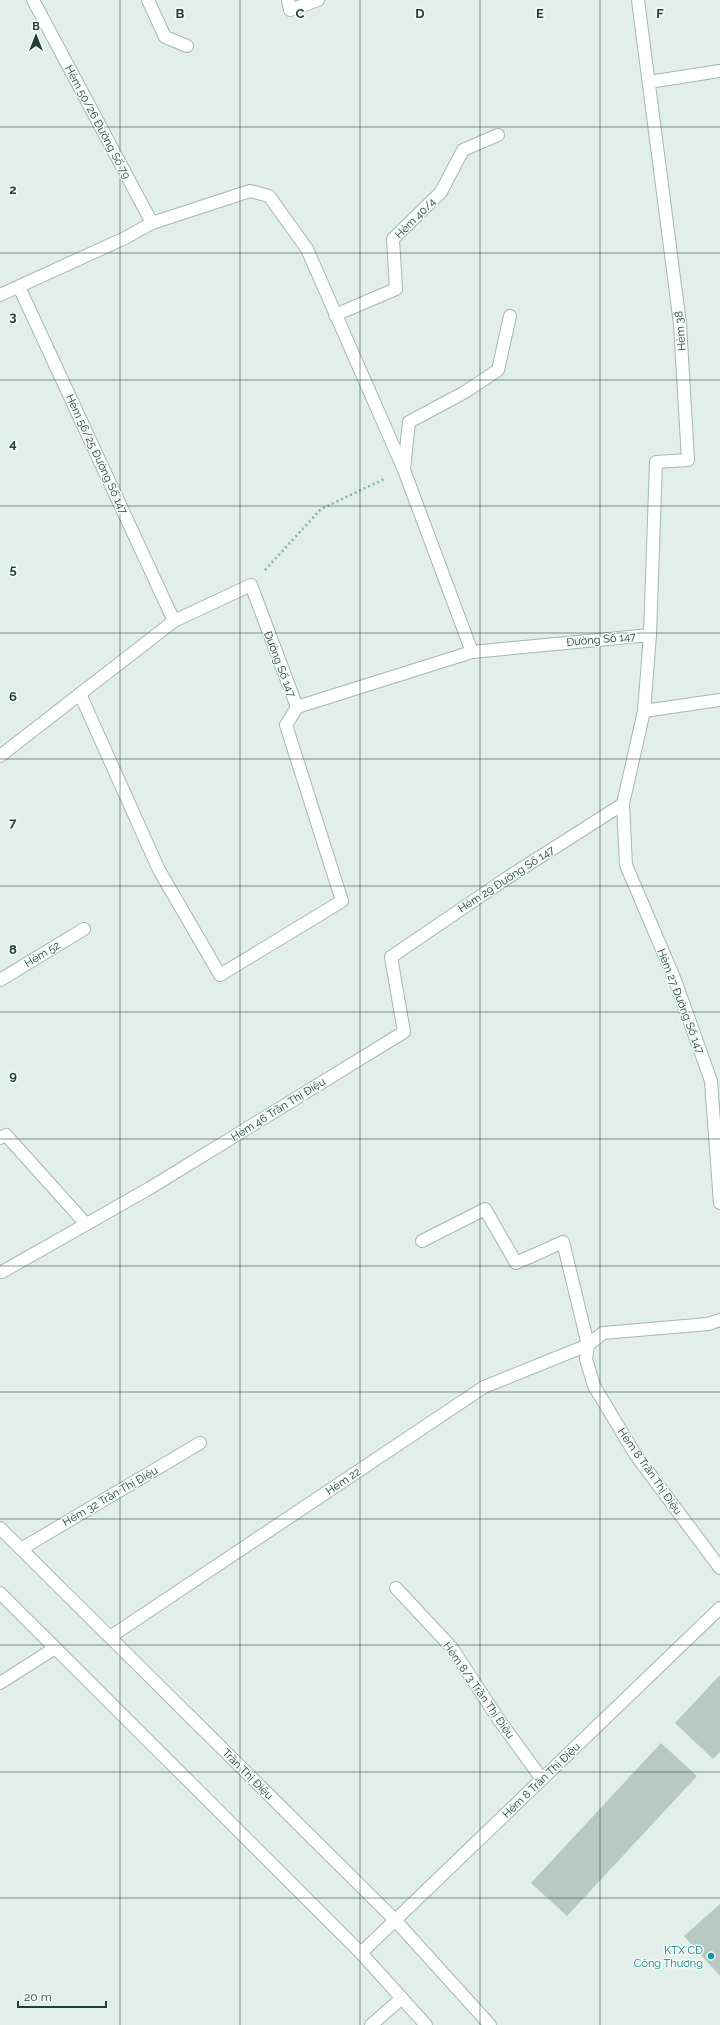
<svg xmlns="http://www.w3.org/2000/svg" width="720" height="2025" font-family="Raleway,sans-serif">
	<style>
		.building { fill: #b7c9c2 }
		.lines { fill: none; stroke-linecap: round; stroke-linejoin: round }
		.minor-casing { stroke: #a4b7b1; stroke-width: 14 }
		.path { stroke: #80b4a6; stroke-width: 2.5; stroke-dasharray: 2 3; stroke-linecap: butt }
		.minor { stroke: #fff; stroke-width: 12 }
		.grid { fill: none; stroke: #204139; stroke-width: 1; stroke-opacity: 0.55 }
		.culture-dot { fill: #0f9aa8; stroke: #f4faf7; stroke-width: 1.5 }
		.labels { text-anchor: middle; stroke-width: 3; stroke-linejoin: round; paint-order: stroke }
		.street-label { font-size: 11px; fill: #204139; stroke: #f4faf7 }
		.culture-label { font-size: 11px; fill: #0d838f; stroke: #f4faf7; text-anchor: end }
		.grid-label { font-size: 13px; text-anchor: middle; font-weight: bold; fill: #204139; stroke: #f4faf7; stroke-width: 3; stroke-linejoin: round; paint-order: stroke }
	</style>
	<rect width="100%" height="100%" fill="#e2eee9"/>
	<g class="building">
		<path d="M720 1675V1752L713 1759 675 1723Z"/>
		<path d="M661 1743 697 1776 567 1916 531 1883Z"/>
		<path d="M720 1904V1976L684 1936Z"/>
	</g>
	<g class="lines">
		<g class="minor-casing">
			<g id="minor">
				<path d="M33 0 152 223"/>
				<path d="M148 0 165 37 187 46"/>
				<path d="M288 0 290 10 318 0"/>
				<path d="M638 0 680 324 688 460 656 462 650 635"/>
				<path d="M649 82 720 71"/>
				<path d="M19 287 174 621"/>
				<path d="M0 295 125 238 152 223 250 191 269 196 307 249 404 470 472 652"/>
				<path d="M335 315 396 289 393 239 441 192 463 150 498 135"/>
				<path d="M404 469 409 422 465 392 498 370 510 316"/>
				<path d="M80 694 159 870 220 975 342 901 286 725 297 707"/>
				<path d="M644 711 623 804 626 865 675 980 711 1081 720 1203"/>
				<path d="M0 756 174 621 251 585 297 707 472 652 650 635 644 711 720 700"/>
				<path d="M0 980 84 929"/>
				<path d="M0 1138 6 1135 86 1224"/>
				<path d="M422 1241 485 1209 516 1263 563 1242 588 1345 586 1359 594 1386 635 1454 720 1568"/>
				<path d="M2 1272 150 1188 404 1032 391 957 507 878 623 804"/>
				<path d="M0 1528 395 1920 490 2025"/>
				<path d="M21 1549 200 1443"/>
				<path d="M396 1588 452 1648 499 1720 542 1779"/>
				<path d="M0 1593 361 1953 426 2025"/>
				<path d="M110 1637 484 1387 588 1345 603 1333 708 1324 720 1320"/>
				<path d="M0 1683 55 1648"/>
				<path d="M361 1953 720 1608"/>
				<path d="M371 2025 402 1998"/>
			</g>
		</g>
		<path class="path" d="M265 570 321 509 384 479"/>
		<use href="#minor" class="minor"/>
	</g>
	<path class="grid" d="M120 0V2025M240 0V2025M360 0V2025M480 0V2025M600 0V2025M0 127H720M0 253H720M0 380H720M0 506H720M0 633H720M0 759H720M0 886H720M0 1012H720M0 1139H720M0 1266H720M0 1392H720M0 1519H720M0 1645H720M0 1772H720M0 1898H720"/>
	<circle class="culture-dot" cx="711" cy="1956" r="4"/>
	<g class="labels">
		<g class="street-label">
			<text transform="translate(98 122) rotate(62)" y="4">Hẻm 50/26 Đường Số 79</text>
			<text transform="translate(415 218) rotate(-45)" y="4">Hẻm 40/4</text>
			<text transform="translate(680 331) rotate(-95)" y="4">Hẻm 38</text>
			<text transform="translate(97 454) rotate(65)" y="4">Hẻm 56/25 Đường Số 147</text>
			<text transform="translate(601 639) rotate(-5)" y="4">Đường Số 147</text>
			<text transform="translate(280 664) rotate(69)" y="4">Đường Số 147</text>
			<text transform="translate(506 879) rotate(-33)" y="4">Hẻm 29 Đường Số 147</text>
			<text transform="translate(42 954) rotate(-31)" y="4">Hẻm 52</text>
			<text transform="translate(681 1001) rotate(69)" y="4">Hẻm 27 Đường Số 147</text>
			<text transform="translate(278 1109) rotate(-32)" y="4">Hẻm 46 Trần Thị Điệu</text>
			<text transform="translate(650 1471) rotate(55)" y="4">Hẻm 8 Trần Thị Điệu</text>
			<text transform="translate(343 1481) rotate(-34)" y="4">Hẻm 22</text>
			<text transform="translate(110 1496) rotate(-30)" y="4">Hẻm 32 Trần Thị Điệu</text>
			<text transform="translate(479 1690) rotate(55)" y="4">Hẻm 8/3 Trần Thị Điệu</text>
			<text transform="translate(248 1774) rotate(45)" y="4">Trần Thị Điệu</text>
			<text transform="translate(541 1780) rotate(-44)" y="4">Hẻm 8 Trần Thị Điệu</text>
		</g>
		<g class="culture-label">
			<text x="703" y="1954">KTX CĐ<tspan x="703" dy="13">Công Thương</tspan></text>
		</g>
	</g>
	<g class="grid-label">
		<text x="180" y="18">B</text>
		<text x="300" y="18">C</text>
		<text x="420" y="18">D</text>
		<text x="540" y="18">E</text>
		<text x="660" y="18">F</text>
		<text x="13" y="194">2</text>
		<text x="13" y="321">3</text>
		<text x="13" y="448">4</text>
		<text x="13" y="574">5</text>
		<text x="13" y="701">6</text>
		<text x="13" y="827">7</text>
		<text x="13" y="954">8</text>
		<text x="13" y="1080">9</text>
	</g>
	<g transform="translate(36 36)" stroke="#f4faf7" stroke-width="3" paint-order="stroke">
	<path d="M0-3L7 15L0 10L-7 15Z" fill="#204139"/>
	<text y="-6" font-size="11" font-weight="bold" text-anchor="middle" fill="#204139">B</text>
	</g>
	<path d="M18 2001v6h88v-6" fill="none" stroke="#204139" stroke-width="2"/>
	<text x="24" y="2001" font-size="12" fill="#204139" stroke="#f4faf7" stroke-width="3" paint-order="stroke">20 m</text>
</svg>
